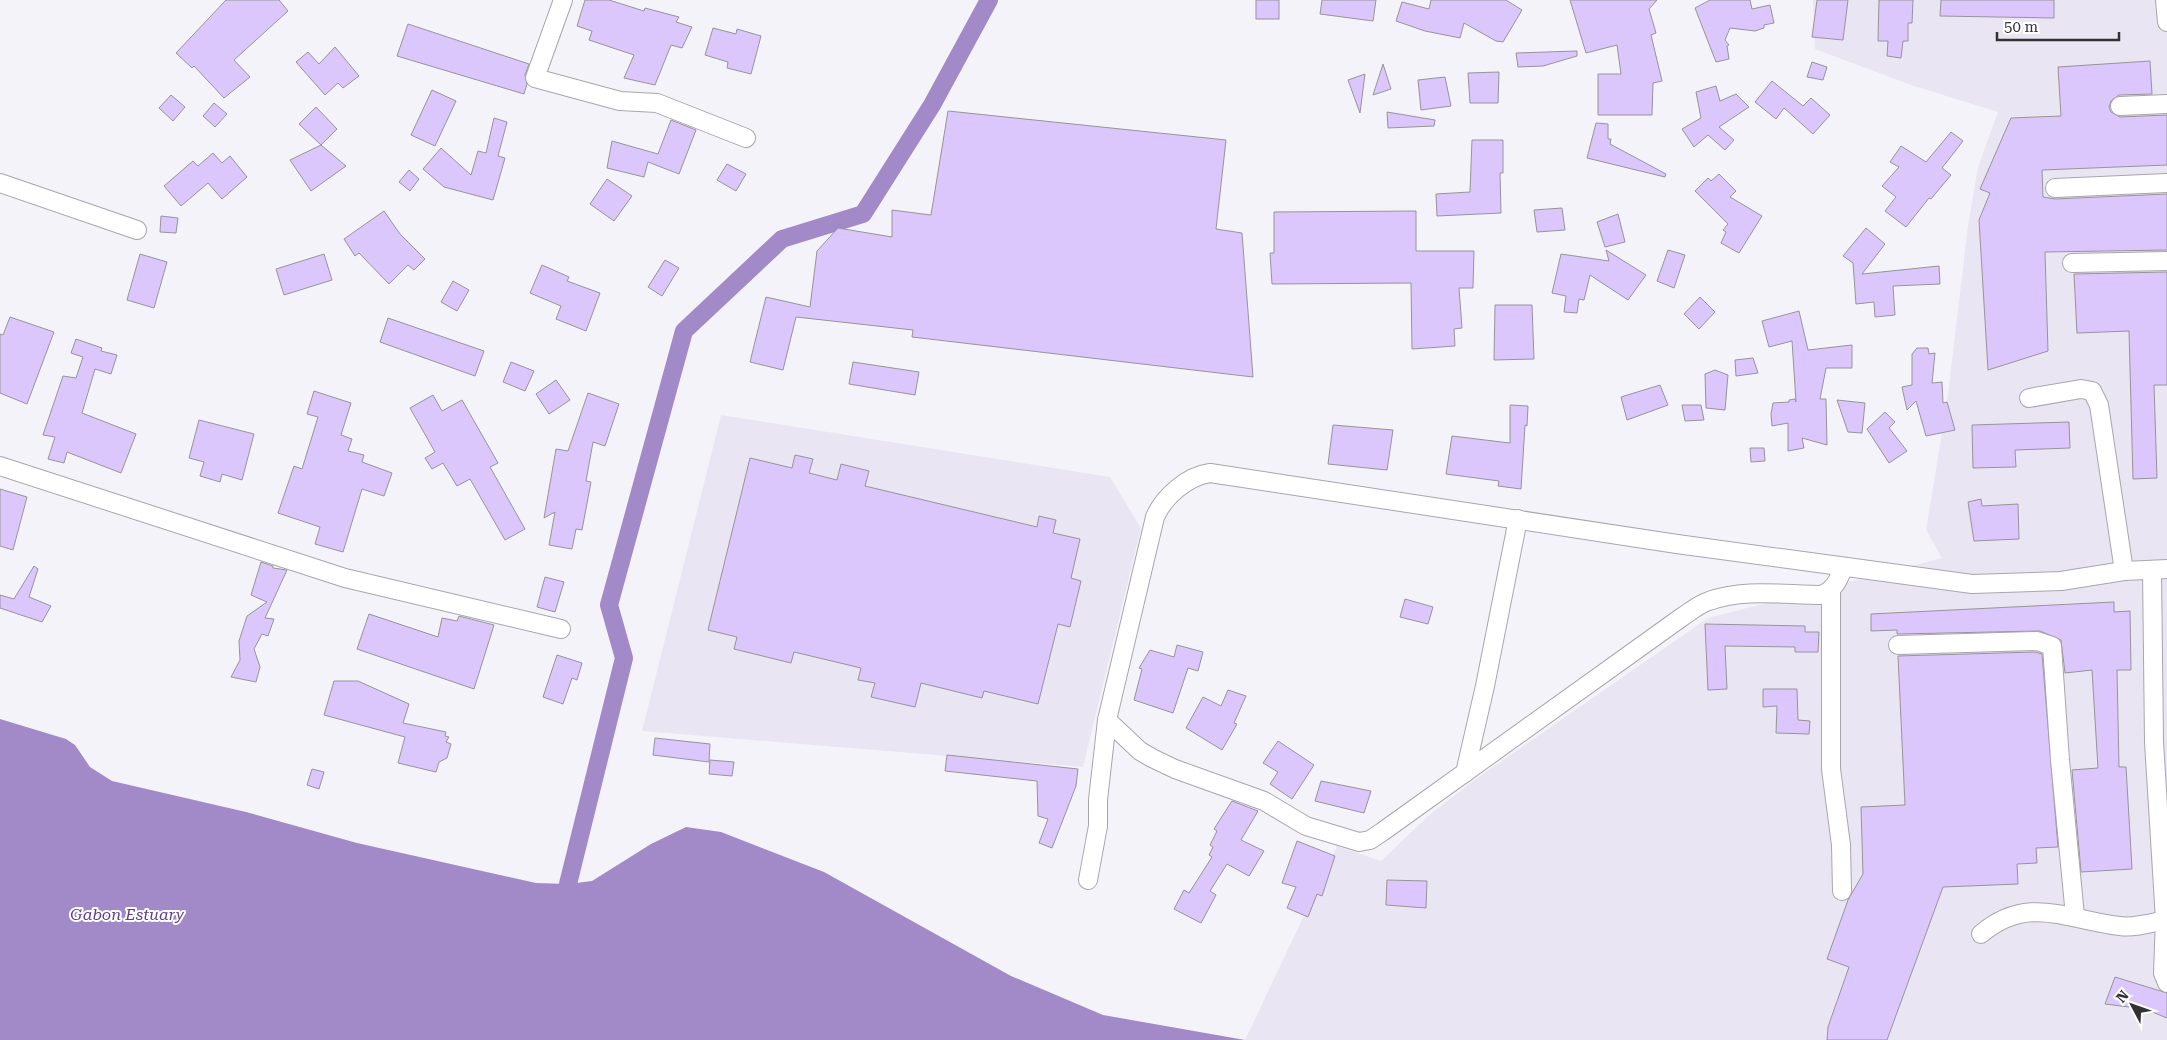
<svg xmlns="http://www.w3.org/2000/svg" width="2167" height="1040" font-family="'Roboto Serif',serif">
	<style>
		.built { fill: #eae5f3 }
		.water { fill: #a289c8 }
		.lines { fill: none; stroke-linecap: round; stroke-linejoin: round }
		.canal { stroke: #a289c8; stroke-width: 18 }
		.building { fill: #dbc7fc; stroke: #96949a }
		.minor-casing { stroke: #a8a6ac; stroke-width: 20 }
		.minor { stroke: #fff; stroke-width: 18 }
		.labels { text-anchor: middle; stroke-width: 4; stroke-linejoin: round; paint-order: stroke }
		.water-label { font-size: 16px; font-style: italic; fill: #613e8b; stroke: #fff }
	</style>
	<rect width="100%" height="100%" fill="#f5f3fa"/>
	<g class="built">
		<path d="M1813 0H2167V1040H1245L1337 846 1381 861 1428 816 1480 776 1708 618 1942 558 1926 530 1947 402 1968 226 1978 167 1998 112 1914 86 1815 49Z"/>
		<path d="M721 415 1110 477 1141 528 1083 767 642 731Z"/>
	</g>
	<path class="water" d="M0 719 66 739 75 745 90 767 112 781 246 812 357 843 536 883 568 884 592 881 651 844 686 827 721 832 824 872 1011 976 1103 1015 1245 1040H0Z"/>
	<g class="lines">
		<path class="canal" d="M568 884 624 658 609 605 684 331 782 239 863 214 932 105 989 0"/>
	</g>
	<g class="building">
		<path d="M226 0H279L288 11 234 60 250 77 224 98 194 66 192 68 176 53Z"/>
		<path d="M585 0H609L644 11 645 8 679 17 676 22 692 27 682 48 671 45 655 85 624 78 634 55 589 40 592 31 577 26Z"/>
		<rect x="1256" y="0" width="23" height="19"/>
		<path d="M1322 0H1376L1373 21 1320 14Z"/>
		<path d="M1431 0H1506L1522 10 1503 42 1496 41 1464 23 1460 38 1425 31 1396 21 1402 2 1429 9Z"/>
		<path d="M1570 0H1657L1649 9 1656 33 1651 35 1662 81 1653 83 1652 115H1598V74H1621L1617 45 1586 53Z"/>
		<path d="M1710 0H1750L1752 9 1770 5 1774 23 1764 25V28L1755 31 1730 28 1725 40 1729 45 1727 46 1729 59 1716 62 1695 8Z"/>
		<path d="M1817 0H1848L1843 40 1812 37Z"/>
		<path d="M1879 0H1913L1912 23H1908V41H1903L1901 58 1887 56 1888 41H1878Z"/>
		<path d="M1941 0H2054V18L1940 16Z"/>
		<path d="M408 24 529 64 525 75 527 84 524 94 397 56Z"/>
		<path d="M713 28 736 34 737 29 761 36 751 74 727 68 728 62 705 55Z"/>
		<path d="M335 47 359 76 343 88 338 83 325 95 296 62 308 52 319 64Z"/>
		<path d="M1577 51V56L1543 66 1518 67 1516 53Z"/>
		<path d="M2150 61 2152 94 2119 95 2111 101 2109 107 2111 112 2120 117 2167 115V165L2042 170 2043 197 2055 199 2167 194V250L2045 252 2048 351 1988 370 1979 220 1990 193 1980 189 2011 118 2061 116 2058 67Z"/>
		<path d="M1812 62 1827 67 1823 80 1807 77Z"/>
		<path d="M1383 64 1391 89 1373 95Z"/>
		<path d="M1499 72 1498 103H1470L1468 73Z"/>
		<path d="M1365 74 1360 113 1348 80Z"/>
		<path d="M1445 77 1451 106 1421 110 1418 80Z"/>
		<path d="M1772 81 1803 106 1811 98 1830 115 1813 134 1784 108 1776 119 1755 102Z"/>
		<path d="M1716 86 1720 101 1736 94 1749 107 1719 127 1734 140 1725 150 1708 135 1694 147 1682 129 1701 118 1696 92Z"/>
		<path d="M432 90 456 101 435 146 411 135Z"/>
		<path d="M171 95 185 107 173 121 159 108Z"/>
		<path d="M214 103 227 114 215 127 203 116Z"/>
		<path d="M316 107 337 129 321 145 299 124Z"/>
		<path d="M948 111 1226 140 1216 229 1242 233 1253 377 912 337 913 330 796 317 783 370 750 362 766 297 810 307 817 251 838 228 892 237V210L931 215Z"/>
		<path d="M1387 112 1435 120 1434 126 1388 128Z"/>
		<path d="M494 118 507 122 498 156 505 158 493 200 444 187 423 169 441 148 471 175 478 151 486 153Z"/>
		<path d="M671 120 696 130 679 174 648 162 644 177 607 168 612 141 658 154Z"/>
		<path d="M1596 123 1608 124V139H1611L1610 144 1666 174 1665 177 1587 158Z"/>
		<path d="M1951 132 1963 141 1942 168 1951 175 1931 199 1929 198 1906 227 1885 211 1896 197 1882 186 1899 167 1890 162 1901 146 1926 162Z"/>
		<path d="M1472 140H1503V173H1500L1501 213 1437 216 1436 194 1470 192Z"/>
		<path d="M321 145 346 166 311 191 290 160Z"/>
		<path d="M213 153 222 163 230 156 247 177 222 199 208 183 181 206 164 186 193 161 198 166Z"/>
		<path d="M727 164 746 174 736 191 717 180Z"/>
		<path d="M409 170 419 179 410 191 399 182Z"/>
		<path d="M1719 174 1736 191 1730 197 1762 216 1739 253 1721 243 1726 232 1723 230 1728 224 1695 191 1708 178 1711 181Z"/>
		<path d="M607 179 632 196 614 221 590 204Z"/>
		<path d="M1562 208 1565 230 1537 232 1534 210Z"/>
		<path d="M384 211 400 234 425 259 414 270 408 265 389 284 359 253 355 256 344 239Z"/>
		<path d="M1416 211V251H1474L1473 288H1459L1462 328 1454 329 1455 346 1412 349 1411 283 1272 284 1270 253H1274V212Z"/>
		<path d="M1618 214 1625 242 1605 247 1597 222Z"/>
		<path d="M161 216 178 218 176 233 160 232Z"/>
		<path d="M1866 228 1885 244 1862 274 1939 266 1940 284 1893 286 1895 315 1875 317 1874 302 1856 304 1853 263 1843 256Z"/>
		<path d="M1606 250 1646 275 1628 300 1590 275 1584 300 1579 299 1577 313 1564 312 1566 296 1552 293 1561 254 1609 261Z"/>
		<path d="M1668 250 1685 255 1674 288 1657 281Z"/>
		<path d="M140 254 167 262 154 308 127 300Z"/>
		<path d="M324 254 332 280 284 295 276 269Z"/>
		<path d="M665 260 679 268 662 296 648 287Z"/>
		<path d="M542 265 569 277 567 281 600 293 586 331 556 319 561 306 530 293Z"/>
		<path d="M2167 272V385H2154L2157 478 2133 479 2129 331 2077 333 2074 274Z"/>
		<path d="M453 281 469 290 457 311 441 302Z"/>
		<path d="M1700 297 1715 312 1699 329 1684 314Z"/>
		<path d="M1495 305H1532L1534 359 1494 360Z"/>
		<path d="M1799 311 1808 350 1852 345V368H1826L1820 399H1826L1827 445 1802 438 1804 448 1788 451V423L1772 426 1771 414 1773 403 1789 402V400L1795 399 1796 402 1792 341 1769 347 1762 321Z"/>
		<path d="M10 317 54 332 27 404 0 393V334L3 335Z"/>
		<path d="M388 318 484 351 475 376 380 342Z"/>
		<path d="M76 339 102 348 101 351 117 355 111 374 95 369 82 413 136 434 121 473 67 452 64 463 48 459 55 437 43 435 63 376 76 378 83 357 71 353Z"/>
		<path d="M1917 348H1928L1929 354 1935 353 1932 383 1942 382 1943 403 1947 402 1955 430 1926 436 1916 401 1907 410 1902 387 1912 385V354Z"/>
		<path d="M1753 358 1758 373 1736 376 1735 360Z"/>
		<path d="M511 362 534 371 525 391 503 382Z"/>
		<path d="M853 362 919 372 915 395 849 384Z"/>
		<path d="M1715 370 1728 375 1725 410 1706 408 1705 374Z"/>
		<path d="M556 380 570 400 549 414 536 394Z"/>
		<path d="M1660 385 1668 405 1627 420 1621 397Z"/>
		<path d="M314 391 351 403 341 435 352 439 348 451 364 455 362 462 392 473 384 496 362 489 343 552 315 544 320 527 278 513 294 466 302 469 318 417 307 414Z"/>
		<path d="M588 393 619 404 605 446 593 442 586 481 591 482 582 530 576 529 572 549 549 545 555 512 544 518 556 449 568 451Z"/>
		<path d="M433 395 442 411 462 400 498 463 490 467 525 529 505 540 470 479 457 486 443 463 432 469 425 458 435 452 410 408Z"/>
		<path d="M1837 400 1865 403 1862 433 1848 432Z"/>
		<path d="M1510 405 1528 406 1527 426 1525 425 1521 489 1498 486 1499 481 1446 474 1452 436 1510 443Z"/>
		<path d="M1682 405H1701L1704 420 1685 421Z"/>
		<path d="M1885 412 1895 422 1889 428 1907 451 1889 463 1867 429Z"/>
		<path d="M199 420 254 434 242 480 222 474 220 482 200 476 204 462 189 458Z"/>
		<path d="M2069 422 2070 448 2015 450 2016 467 1973 468 1972 425Z"/>
		<path d="M1333 425 1393 430 1387 470 1328 464Z"/>
		<path d="M1750 448H1764L1765 461 1751 462Z"/>
		<path d="M795 455 813 459 809 473 837 480 841 464 869 471 865 486 1037 527 1039 516 1056 520 1053 533 1080 539 1071 578 1081 581 1070 627 1058 624 1038 704 984 691 982 698 921 683 915 707 871 697 875 683 858 680 861 668 794 652 791 663 734 649 737 637 708 630 750 458 792 468Z"/>
		<path d="M0 489 27 497 13 550 0 546Z"/>
		<path d="M1981 499 1982 506 2018 504 2019 539 1974 541 1968 502Z"/>
		<path d="M261 562 273 566V568L287 570 265 618 274 619 268 636 262 634 254 649 260 667 256 682 231 677 240 660 239 641 247 616 267 602 251 595Z"/>
		<path d="M34 566 38 569 29 597 51 606 42 622 0 608V595L14 599Z"/>
		<path d="M545 577 564 582 555 612 537 607Z"/>
		<path d="M1405 599 1433 607 1428 624 1400 617Z"/>
		<path d="M2114 602V612L2130 611 2131 670H2117L2119 767H2126L2132 869 2081 872 2072 770 2098 768 2092 670 2065 673 2061 640 2040 631 1897 634V630L1871 631V614Z"/>
		<path d="M369 614 438 637 442 618 457 621 459 616 494 625 474 689 357 649Z"/>
		<path d="M1705 624 1805 626V632H1819L1818 652H1795V647L1725 646 1727 689 1708 690Z"/>
		<path d="M1177 645 1203 652 1198 671 1188 668 1173 713 1134 700 1142 669 1139 668 1150 650 1174 657Z"/>
		<path d="M2035 652 2042 654 2058 847 2036 848 2037 863 2017 864 2018 884 1943 887 1887 1040H1827L1828 1027 1849 967 1827 959 1848 900 1863 874 1861 807 1905 805 1898 656Z"/>
		<path d="M557 655 582 663 577 680 572 678 563 704 543 697Z"/>
		<path d="M334 681H358L409 704 403 723 446 732 445 736 449 737 446 742 451 744 447 758 439 762 436 772 398 763 405 737 324 715Z"/>
		<path d="M1763 689H1797L1798 720 1810 721 1809 734 1776 733 1777 706 1763 707Z"/>
		<path d="M1228 690 1246 696 1234 723 1237 724 1222 750 1186 728 1203 697 1221 706Z"/>
		<path d="M655 738 710 744 709 762 653 755Z"/>
		<path d="M1278 741 1314 765 1292 799 1270 784 1278 772 1263 763Z"/>
		<path d="M947 755 1078 769 1076 786 1052 848 1039 843 1048 819 1038 816 1037 781 945 771Z"/>
		<path d="M710 760 734 762 732 776 709 774Z"/>
		<path d="M312 769 324 772 319 789 307 785Z"/>
		<path d="M1321 781 1371 791 1364 813 1315 801Z"/>
		<path d="M1232 801 1258 811 1241 840 1264 851 1249 876 1227 864 1210 891 1216 895 1201 923 1174 909 1184 890 1189 893 1212 857 1209 855 1213 847 1210 845 1217 831 1214 829Z"/>
		<path d="M1297 841 1335 856 1322 896 1317 894 1308 917 1287 908 1296 887 1282 883Z"/>
		<path d="M1387 880 1427 881 1426 908 1386 905Z"/>
		<path d="M2115 977 2167 993V1018L2145 1009 2105 1004Z"/>
	</g>
	<g class="lines">
		<g class="minor-casing">
			<g id="minor">
				<path d="M563 0 535 78 620 101 657 103 746 138"/>
				<path d="M2165 0 2167 22"/>
				<path d="M2120 106 2167 104"/>
				<path d="M0 183 137 230"/>
				<path d="M2055 188 2167 183"/>
				<path d="M2072 263 2167 261"/>
				<path d="M2029 398 2081 389 2092 391 2099 405 2124 571"/>
				<path d="M0 466 345 578 561 629"/>
				<path d="M2152 570 2154 742 2165 920 2163 973 2167 983"/>
				<path d="M1831 591V769L1841 845 1842 891"/>
				<path d="M1898 645 2037 641 2052 646 2060 760 2075 916"/>
				<path d="M1107 720 1140 751 1152 758 1175 769 1264 801 1306 826 1359 842 1370 840 1382 832 1682 617C1690 612 1699 604 1709 601 1744 588 1785 595 1822 595 1835 589 1838 580 1844 567"/>
				<path d="M1465 773 1485 686 1518 519"/>
				<path d="M1088 880 1098 826V800L1107 720 1155 517C1164 496 1188 476 1210 473L1677 544 1972 584 2061 581 2124 571 2167 569"/>
				<path d="M1981 934C2028 894 2067 920 2120 926 2134 928 2151 923 2165 920"/>
			</g>
		</g>
		<use href="#minor" class="minor"/>
	</g>
	<g class="labels">
		<g class="water-label">
			<text x="127" y="920">Gabon Estuary</text>
		</g>
	</g>
	<g transform="translate(2132 1005) rotate(311)" stroke="#ffffff" stroke-width="4" paint-order="stroke">
	<path d="M0-4L9 19L0 12L-9 19Z" fill="#323134"/>
	<text y="-8" font-size="14" font-weight="bold" text-anchor="middle" fill="#323134">N</text>
	</g>
	<path d="M1997 32v8h122v-8" fill="none" stroke="#323134" stroke-width="2.5"/>
	<text x="2004" y="32" font-size="15" fill="#323134" stroke="#ffffff" stroke-width="4" paint-order="stroke">50 m</text>
</svg>
